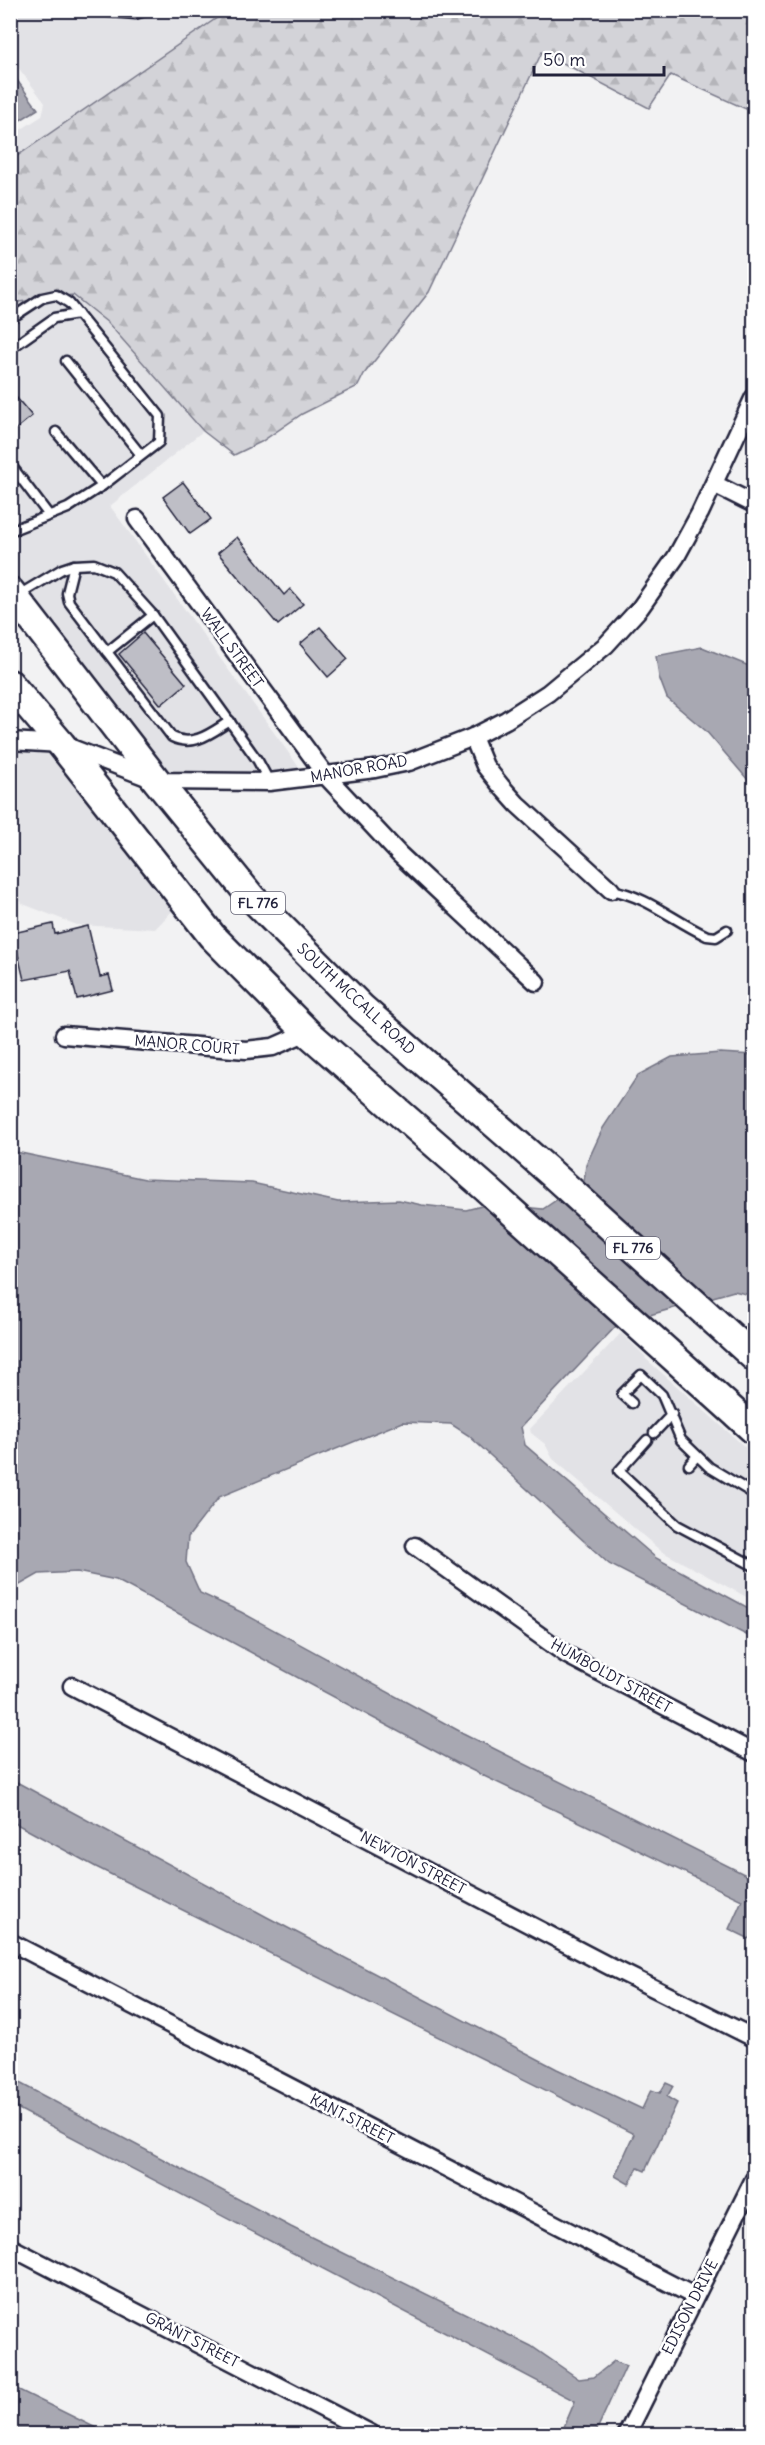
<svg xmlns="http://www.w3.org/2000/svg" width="765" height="2445" font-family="Delius,sans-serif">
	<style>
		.built { fill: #e2e2e6 }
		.forest { fill: url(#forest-firs); stroke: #7a7a8a; stroke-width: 1.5 }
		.water { fill: #a8a8b2; stroke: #727282; stroke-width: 1.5 }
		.building { fill: #bebec6; stroke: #22223b; stroke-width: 1.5 }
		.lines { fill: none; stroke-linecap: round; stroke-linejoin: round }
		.service-casing { stroke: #22223b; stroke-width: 13 }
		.minor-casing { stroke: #22223b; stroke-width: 21 }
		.primary-casing { stroke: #22223b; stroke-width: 32 }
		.service { stroke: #fff; stroke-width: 8 }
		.minor { stroke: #fff; stroke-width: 16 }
		.primary { stroke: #fff; stroke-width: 27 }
		.labels { text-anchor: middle; stroke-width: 5; stroke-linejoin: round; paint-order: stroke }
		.shield { fill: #fff; stroke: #646476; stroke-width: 1.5 }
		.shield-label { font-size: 14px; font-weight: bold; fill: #22223b }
		.street-label { font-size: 15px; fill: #22223b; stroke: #fff }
	</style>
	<defs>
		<pattern id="forest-firs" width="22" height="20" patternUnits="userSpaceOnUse" patternTransform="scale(1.5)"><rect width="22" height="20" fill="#d3d3d8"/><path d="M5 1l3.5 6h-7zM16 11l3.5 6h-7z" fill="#b5b5ba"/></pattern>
	</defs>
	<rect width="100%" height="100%" fill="#f2f2f3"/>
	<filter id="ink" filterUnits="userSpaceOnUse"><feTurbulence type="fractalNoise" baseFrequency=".0167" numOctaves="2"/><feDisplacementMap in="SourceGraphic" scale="12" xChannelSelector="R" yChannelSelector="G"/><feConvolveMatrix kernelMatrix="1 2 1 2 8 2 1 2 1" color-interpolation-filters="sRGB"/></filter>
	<g filter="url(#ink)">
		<g class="built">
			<path d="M11 11H227L11 161V133L14 134 42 116 45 103 11 58Z"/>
			<path d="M73 295 108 323 203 431 110 506 301 770 270 772 162 771 11 574 10 303Z"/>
			<path d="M11 751 56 754 176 907 155 929 77 925 23 904 12 892 14 880 11 873Z"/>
			<path d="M621 1333 646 1357 645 1358 754 1455V1601L661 1551 553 1459 545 1444 531 1433 530 1429Z"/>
		</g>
		<path class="forest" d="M227 11H754V91L746 109 671 75 649 108 542 52 429 292 364 374 358 386 302 414 261 442 234 455 203 431 108 323 73 295 11 303 10 161Z"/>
		<g class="water">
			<path d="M11 72 38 109 11 126Z"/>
			<path d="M702 647 754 668V787L706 731 667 698 659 677 656 656Z"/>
			<path d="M720 1053 754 1055V1296L734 1291 618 1324 521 1427 525 1445 656 1558 754 1611V1639L609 1564 468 1435 451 1424 402 1422 219 1497 188 1537 186 1562 200 1593 241 1612 463 1733 754 1879V1941L729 1929 742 1900 459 1764 116 1580 77 1572 39 1574 11 1590V1151L145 1179 252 1183 338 1202 399 1200 422 1205 466 1210 489 1204 543 1209 584 1181 586 1165 603 1128 638 1075 672 1057Z"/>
			<path d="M11 1779 267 1917 557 2069 642 2109 651 2090 660 2093 666 2083 673 2086 667 2097 677 2103 645 2171 638 2168 629 2184 615 2176 634 2134 96 1867 11 1821Z"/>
			<path d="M10 2078 291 2227 531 2346 579 2379 594 2377 614 2361 626 2366 595 2434H561L575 2401 11 2105Z"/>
			<path d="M10 2386H11L108 2434H25L11 2428Z"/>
		</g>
		<g class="building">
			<path d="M10 390 32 416 10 434Z"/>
			<path d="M183 482 211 519 190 534 163 497Z"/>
			<path d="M237 537 284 595 290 589 303 604 278 625 218 553Z"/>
			<path d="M320 627 348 659 328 677 300 644Z"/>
			<path d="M143 633 186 684 161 705 119 654Z"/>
			<path d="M53 924 55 934 88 926 100 977 109 975 113 990 77 999 70 971 24 980 13 933Z"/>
		</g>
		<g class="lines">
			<g class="service-casing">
				<g id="service">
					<path d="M89 10 135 14 148 10"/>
					<path d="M10 319 42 298 56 295 69 303 160 416 159 442 102 486 68 508 10 531"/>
					<path d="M10 349 54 318 78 314"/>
					<path d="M66 361 141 455"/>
					<path d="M56 432 102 486"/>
					<path d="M10 464 48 514"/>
					<path d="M74 565 67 593 69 602 172 737C194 748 212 732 230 721"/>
					<path d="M17 596 62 569 74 565 94 564 114 572 153 615 258 761 269 781"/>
					<path d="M107 652 153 615"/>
					<path d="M611 890C649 897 672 920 707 936L716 937 727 930"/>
					<path d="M632 1403 622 1394 641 1375 662 1395 681 1440 709 1467 754 1494"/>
					<path d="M654 1433 672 1414"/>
					<path d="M647 1440 619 1471 677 1525 754 1566"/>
					<path d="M689 1465 697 1456"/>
				</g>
			</g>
			<g class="minor-casing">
				<g id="minor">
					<path d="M714 484 754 504"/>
					<path d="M137 519 327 777 399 854 536 982"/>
					<path d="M473 737 485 766 501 786 517 804 611 890"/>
					<path d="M10 741 61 744 157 781 269 782 375 769 409 762 473 737 506 720 548 693 606 645 640 608 676 557 700 513 754 397"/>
					<path d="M64 1035 246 1050 273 1047 307 1032"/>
					<path d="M415 1546 567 1655 754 1753"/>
					<path d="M72 1686 609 1966 754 2038"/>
					<path d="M10 1942 694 2296"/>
					<path d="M10 2247 372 2434"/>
					<path d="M627 2434 754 2179"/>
				</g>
			</g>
			<g class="primary-casing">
				<g id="primary">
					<path d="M10 591 157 781 252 898 362 1008 551 1173 754 1357"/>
					<path d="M10 684 61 744 212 936 307 1032 489 1191 754 1430"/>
				</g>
			</g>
			<use href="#service" class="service"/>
			<use href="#minor" class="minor"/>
			<use href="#primary" class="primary"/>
		</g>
	</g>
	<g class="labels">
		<g class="shield">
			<rect x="231" y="892" width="54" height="22" rx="4.5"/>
			<rect x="606" y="1237" width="54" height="22" rx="4.5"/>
		</g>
		<g class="shield-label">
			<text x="258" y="908">FL 776</text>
			<text x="633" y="1253">FL 776</text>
		</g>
		<g class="street-label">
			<text transform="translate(232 648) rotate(54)" y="5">WALL STREET</text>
			<text transform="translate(359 769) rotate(-10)" y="5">MANOR ROAD</text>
			<text transform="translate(356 999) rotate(43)" y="5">SOUTH MCCALL ROAD</text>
			<text transform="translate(187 1045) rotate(5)" y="5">MANOR COURT</text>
			<text transform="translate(611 1676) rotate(29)" y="5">HUMBOLDT STREET</text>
			<text transform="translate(413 1863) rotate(28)" y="5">NEWTON STREET</text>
			<text transform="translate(352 2119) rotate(27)" y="5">KANT STREET</text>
			<text transform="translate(690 2307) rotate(-63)" y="5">EDISON DRIVE</text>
			<text transform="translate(192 2340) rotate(27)" y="5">GRANT STREET</text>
		</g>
	</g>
	<rect width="765" height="2445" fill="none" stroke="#fff" stroke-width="36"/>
	<rect x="18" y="18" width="729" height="2409" fill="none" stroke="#22223b" stroke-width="2" filter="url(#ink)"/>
	<path d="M534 66v9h130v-9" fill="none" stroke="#22223b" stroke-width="3"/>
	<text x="543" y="66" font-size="18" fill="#22223b" stroke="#ffffff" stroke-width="4.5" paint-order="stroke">50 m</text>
</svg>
